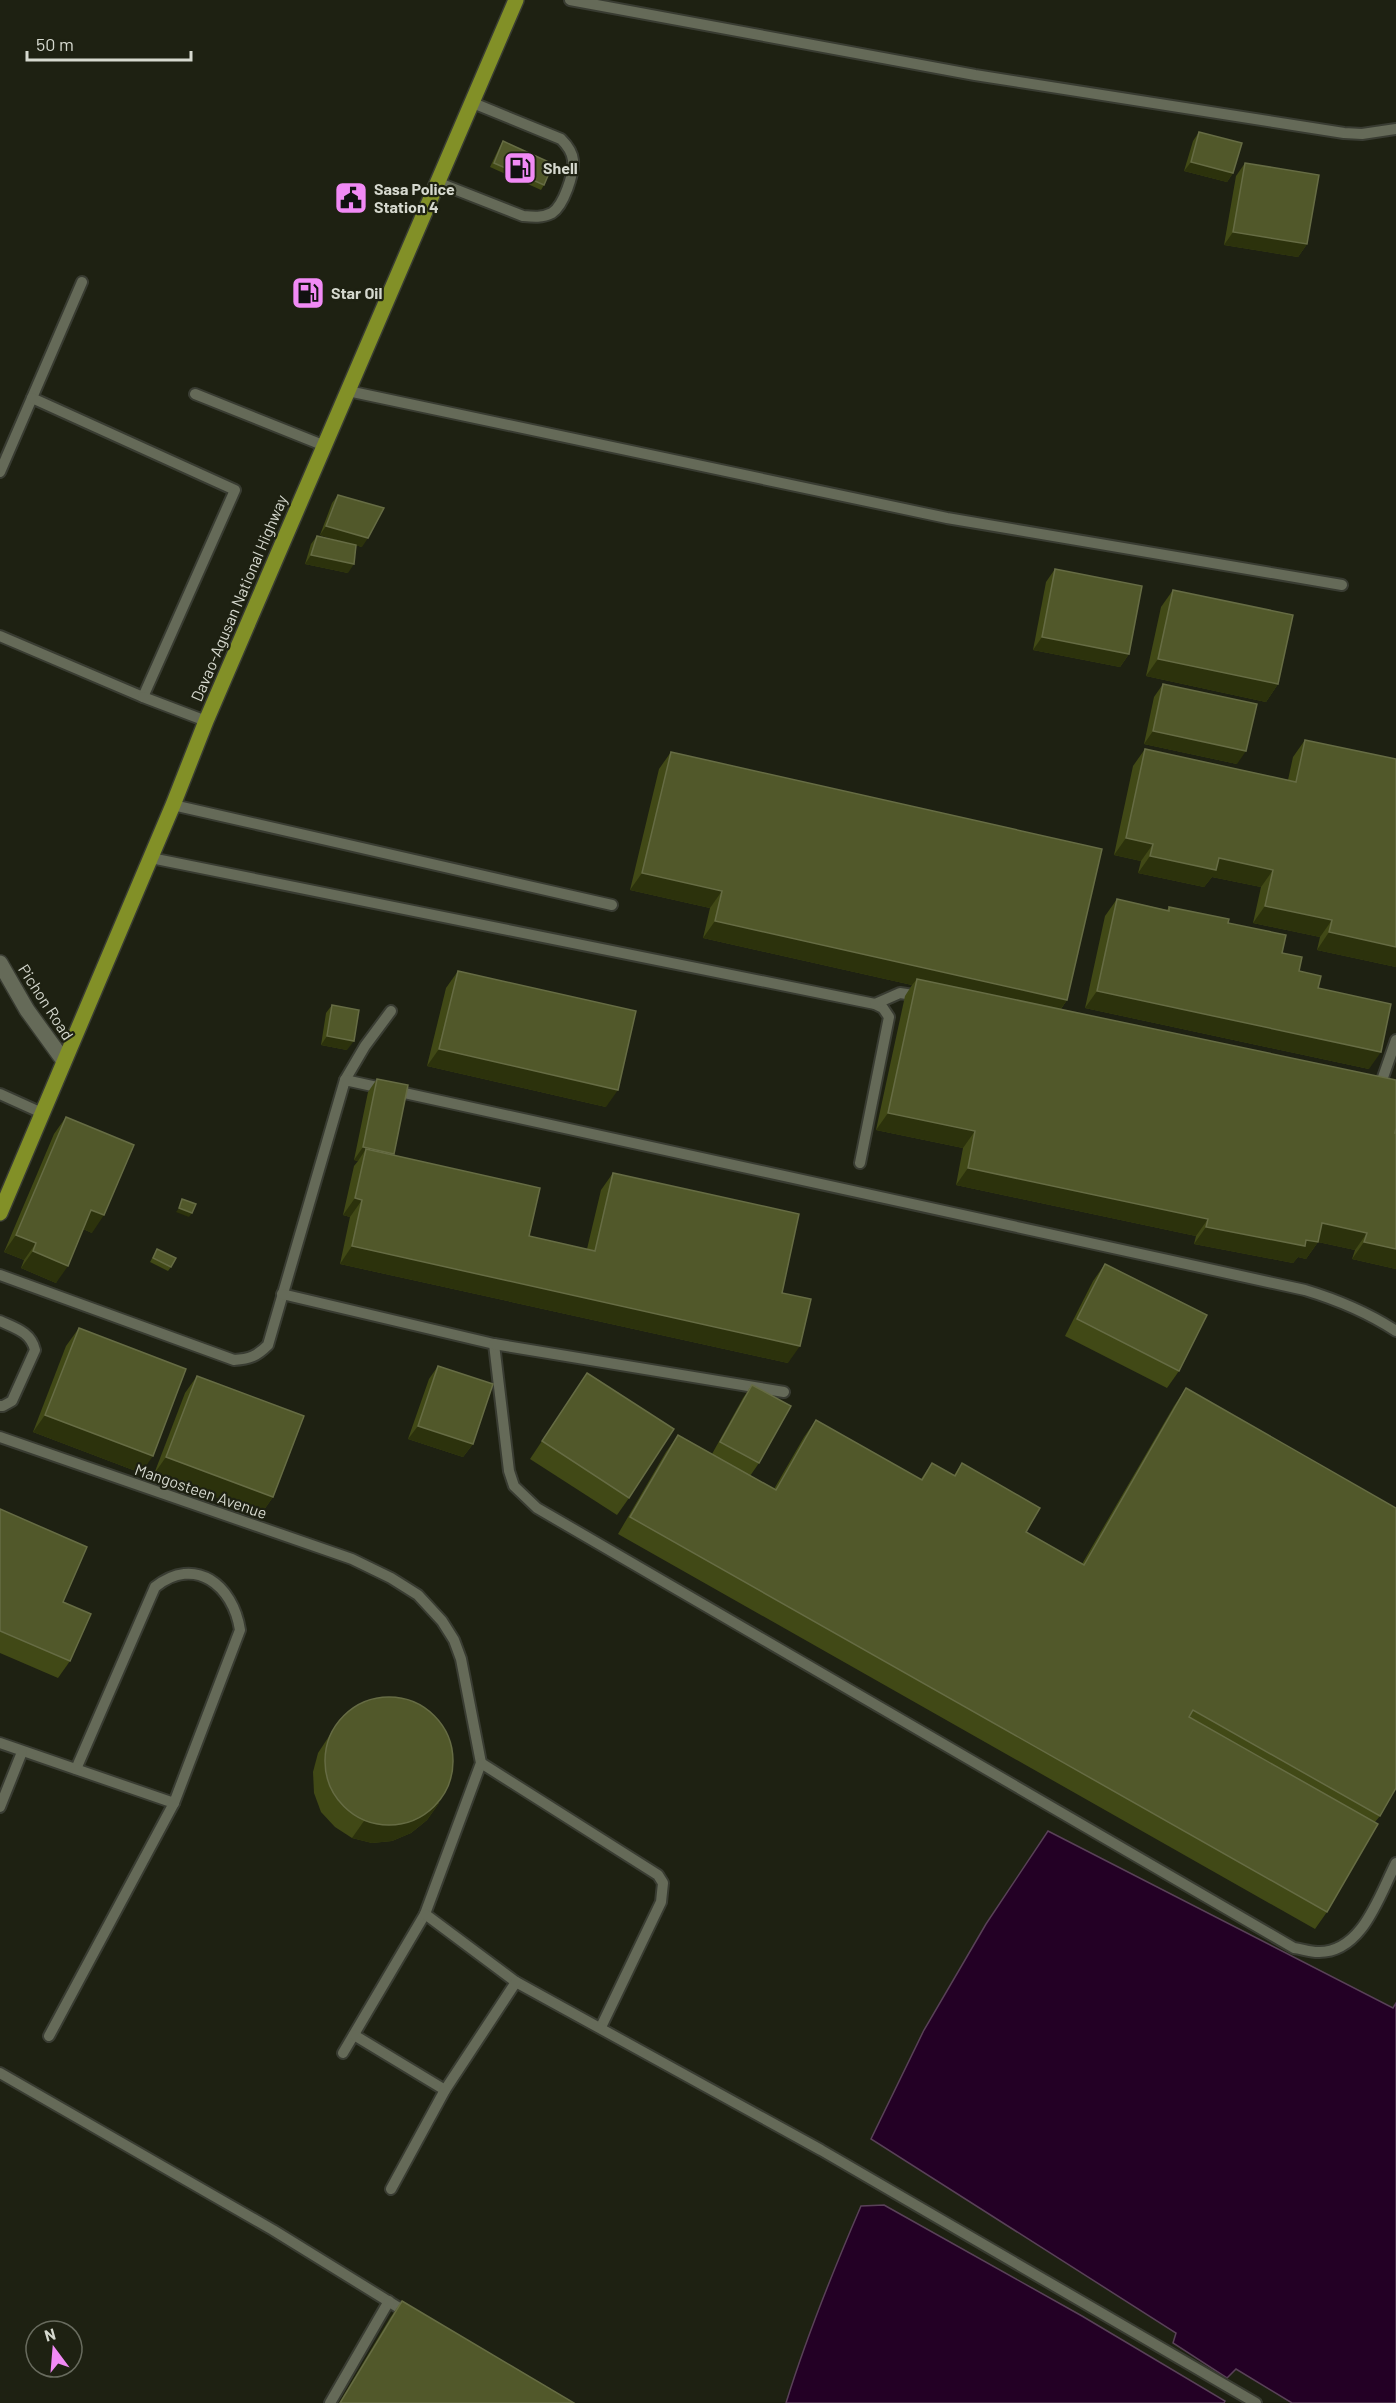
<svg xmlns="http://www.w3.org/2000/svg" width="1396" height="2403" font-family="Barlow,sans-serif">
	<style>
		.water { fill: #230025; stroke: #594158; stroke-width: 1.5 }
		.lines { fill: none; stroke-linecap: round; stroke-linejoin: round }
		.lane-casing { stroke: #393c32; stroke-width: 14 }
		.street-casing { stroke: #393c32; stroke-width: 18 }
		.primary-casing { stroke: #393c32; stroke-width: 18 }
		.lane { stroke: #656a58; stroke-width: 10 }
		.street { stroke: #656a58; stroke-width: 15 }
		.primary { stroke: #829027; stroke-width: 15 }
		.wall { fill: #414916 }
		.shaded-wall { fill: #2c320c }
		.building { fill: #51582a; stroke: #666c44; stroke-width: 1.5 }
		.labels { text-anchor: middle; stroke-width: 4.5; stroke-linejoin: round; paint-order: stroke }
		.poi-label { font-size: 16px; font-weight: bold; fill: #d6d9cf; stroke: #1e2112; text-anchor: start }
		.street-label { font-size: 16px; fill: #d6d9cf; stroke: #1e2112 }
	</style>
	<rect width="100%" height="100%" fill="#1e2112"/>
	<g class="water">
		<path d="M1048 1831 1393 2008 1396 2003V2403H1292L1236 2369 1227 2378 1173 2343 1176 2333 871 2139 924 2030 986 1924Z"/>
		<path d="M884 2205 1082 2316 1225 2401 1224 2403H786C807 2335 833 2271 861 2206Z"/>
	</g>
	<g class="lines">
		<g class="lane-casing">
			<g id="lane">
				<path d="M570 0 975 75 1344 133 1362 134 1396 129"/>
				<path d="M439 183 523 216C533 217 542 218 552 213 564 205 574 174 573 160 572 151 567 145 561 139L473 103"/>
				<path d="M348 391 947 518 1342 585"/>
				<path d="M195 394 325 446"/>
				<path d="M0 472 82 282"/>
				<path d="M0 636 143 697 235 490 32 398"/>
				<path d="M143 697 206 721"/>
				<path d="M173 805 612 905"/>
				<path d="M151 858 875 1004 883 1008 889 1017 860 1163"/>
				<path d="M875 1004 900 993 920 996"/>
				<path d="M345 1080 365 1046 391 1011"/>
				<path d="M1376 1087 1381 1083 1396 1040"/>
				<path d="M0 1094 42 1113"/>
				<path d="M0 1275 234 1360C250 1359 257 1356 268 1345L345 1080 1305 1290C1338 1300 1367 1312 1396 1331"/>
				<path d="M282 1294 494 1344 509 1471 514 1486 537 1508 1294 1948C1302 1949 1310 1952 1318 1952 1362 1953 1379 1896 1396 1863"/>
				<path d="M0 1321C15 1328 31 1332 35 1350L12 1401 3 1406H0"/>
				<path d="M494 1344 784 1392"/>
				<path d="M0 1437 352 1559 391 1578 418 1595 442 1621 454 1640 461 1659 481 1763 425 1914 343 2053"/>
				<path d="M0 1743 174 1803"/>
				<path d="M481 1763 658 1875 663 1883 661 1902 601 2027"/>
				<path d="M0 1807 22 1752"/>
				<path d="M425 1914 516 1982 821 2150 1256 2403"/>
				<path d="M354 2035 445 2090"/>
				<path d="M49 2036 174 1803 240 1630C233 1585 195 1555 155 1587L76 1769"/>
				<path d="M0 2073 273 2230 409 2314"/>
				<path d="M391 2189 445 2090 516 1982"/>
				<path d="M330 2403 389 2301"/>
			</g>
		</g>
		<g class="street-casing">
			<path id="street" d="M0 963 27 1010 64 1061"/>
		</g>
		<g class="primary-casing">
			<path id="primary" d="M0 1213 173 805 206 721 516 0"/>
		</g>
		<use href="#lane" class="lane"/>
		<use href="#street" class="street"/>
		<use href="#primary" class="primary"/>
	</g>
	<g class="wall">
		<path d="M1199 132 1233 173 1227 182 1184 171 1193 141Z"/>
		<path d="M503 141 544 185 541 190 490 167 500 146Z"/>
		<path d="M1245 163 1307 244 1298 257 1224 245 1236 176Z"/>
		<path d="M338 495 362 547 320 535 332 503Z"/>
		<path d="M317 536 348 573 305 564 311 544Z"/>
		<path d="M1055 569 1129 654 1120 667 1033 650 1046 582Z"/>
		<path d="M1173 590 1278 684 1266 702 1146 676 1161 607Z"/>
		<path d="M1163 684 1237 764 1144 744 1154 697Z"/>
		<path d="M1305 740 1396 967 1317 950 1320 937 1253 923 1261 887 1212 877 1204 887 1138 873 1141 861 1114 855 1133 766 1145 749 1288 780 1293 757Z"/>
		<path d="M671 752 1067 1000 1061 1009 1395 1133 1396 1269 1352 1259 1355 1250 1318 1242 1306 1259 1298 1257 1293 1263 1194 1244 1196 1236 956 1185 963 1148 876 1130 905 996 912 985 703 938 710 908 630 890 659 769Z"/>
		<path d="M1117 899 1167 910 1169 907 1228 923 1282 953 1299 971 1318 988 1369 1069 1085 1008 1105 916Z"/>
		<path d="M458 971 606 1107 427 1066 446 988Z"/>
		<path d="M332 1005 347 1050 321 1045 326 1013Z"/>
		<path d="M377 1079 394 1154 393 1155 529 1236 587 1249 601 1190 613 1173 782 1293 788 1363 340 1264 350 1217 343 1215 354 1166 358 1161 354 1160 368 1092Z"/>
		<path d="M66 1117 92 1233 83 1229 56 1283 21 1268 24 1260 4 1252 54 1134Z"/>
		<path d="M157 1249 171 1267 168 1271 150 1262Z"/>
		<path d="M1105 1264 1179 1371 1167 1388 1065 1336 1093 1281Z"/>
		<path d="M79 1328 141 1473 33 1432 66 1346Z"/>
		<path d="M438 1366 473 1444 463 1457 408 1439 429 1379Z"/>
		<path d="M587 1373 629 1498 617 1515 530 1459Z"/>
		<path d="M197 1376 273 1497 261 1514 154 1474 185 1393Z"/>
		<path d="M752 1385 759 1463 750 1476 774 1489 804 1437 816 1420 921 1479 932 1463 954 1475 962 1463 1026 1532 1082 1564 1174 1406 1186 1388 1380 1816 1375 1822 1327 1912 1315 1929 618 1534 666 1452 678 1435 712 1454 743 1398Z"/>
		<path d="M0 1509 63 1602 70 1661 58 1678 0 1653Z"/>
		<path d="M341 1718 439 1803 427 1820 411 1833 392 1841 372 1843 352 1838 335 1827 321 1812 314 1793 313 1772 318 1753Z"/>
		<path d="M402 2301 574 2403H339L390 2318Z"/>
	</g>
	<g class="shaded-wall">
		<path d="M1191 162 1233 173 1227 182 1184 171Z"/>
		<path d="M1233 232 1307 244 1298 257 1224 245Z"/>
		<path d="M326 526 368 538 362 547 320 535Z"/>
		<path d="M311 555 354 564 348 573 305 564Z"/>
		<path d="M1042 637 1129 654 1120 667 1033 650Z"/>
		<path d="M1158 659 1278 684 1266 702 1146 676Z"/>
		<path d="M1153 731 1246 751 1237 764 1144 744Z"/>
		<path d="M1126 838 1153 844 1141 861 1114 855Z"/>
		<path d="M1150 856 1219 858 1273 870 1261 887 1212 877 1204 887 1138 873Z"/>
		<path d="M642 873 722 891 710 908 630 890Z"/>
		<path d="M1265 906 1332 920 1320 937 1253 923Z"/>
		<path d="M715 921 1067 1000 1055 1017 917 979 912 985 703 938Z"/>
		<path d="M1329 932 1396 947V967L1317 950Z"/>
		<path d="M1097 991 1381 1052 1369 1069 1085 1008Z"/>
		<path d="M327 1036 354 1041 347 1050 321 1045Z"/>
		<path d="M439 1049 618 1090 606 1107 427 1066Z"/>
		<path d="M888 1113 975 1131 963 1148 876 1130Z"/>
		<path d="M363 1147 394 1154 385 1167 366 1149 358 1161 354 1160Z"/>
		<path d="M968 1168 1208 1219 1196 1236 956 1185Z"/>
		<path d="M355 1198 362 1200 350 1217 343 1215Z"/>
		<path d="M179 1208 192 1213 189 1217 176 1212Z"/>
		<path d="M91 1210 104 1215 92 1233 79 1227Z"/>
		<path d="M1322 1223 1367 1233 1355 1250 1318 1242 1306 1259 1298 1257 1293 1263 1194 1244 1206 1227 1306 1240Z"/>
		<path d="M16 1235 36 1243 24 1260 4 1252Z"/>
		<path d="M1364 1242 1396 1249V1269L1352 1259Z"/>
		<path d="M352 1246 800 1346 788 1363 340 1264Z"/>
		<path d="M33 1251 68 1266 56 1283 21 1268Z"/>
		<path d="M45 1415 153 1456 141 1473 33 1432Z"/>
		<path d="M418 1426 473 1444 463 1457 408 1439Z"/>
		<path d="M166 1457 273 1497 261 1514 154 1474Z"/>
		<path d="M439 1803 427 1820 411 1833 392 1841 372 1843 352 1838 364 1821Z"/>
	</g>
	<g class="building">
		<path d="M1199 132 1242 143 1233 173 1191 162Z"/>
		<path d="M503 141 553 164 544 185 494 163Z"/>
		<path d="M1245 163 1319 175 1307 244 1233 232Z"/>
		<path d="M338 495 384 508 368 538 326 526Z"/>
		<path d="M317 536 356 545 354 564 311 555Z"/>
		<path d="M1055 569 1142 586 1129 654 1042 637Z"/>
		<path d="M1173 590 1293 615 1278 684 1158 659Z"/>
		<path d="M1163 684 1257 704 1246 751 1153 731Z"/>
		<path d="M1305 740 1396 759V947L1329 932 1332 920 1265 906 1273 870 1219 858 1216 870 1150 856 1153 844 1126 838 1145 749 1296 782Z"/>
		<path d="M671 752 1102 849 1067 1000 715 921 722 891 642 873Z"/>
		<path d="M1117 899 1169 911V907L1229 919 1228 923 1286 935 1282 953 1302 957 1299 971 1321 976 1318 988 1391 1004 1381 1052 1097 991Z"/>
		<path d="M458 971 636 1011 618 1090 439 1049Z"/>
		<path d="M917 979 1396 1080V1128L1395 1133H1396V1249L1364 1242 1367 1233 1322 1223 1318 1242 1306 1240 1305 1246 1206 1227 1208 1219 968 1168 975 1131 888 1113Z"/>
		<path d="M332 1005 359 1010 354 1041 327 1036Z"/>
		<path d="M377 1079 408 1085 394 1154 363 1147Z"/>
		<path d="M66 1117 134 1145 104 1215 91 1210 68 1266 33 1251 36 1243 16 1235Z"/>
		<path d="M366 1149 540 1188 529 1236 595 1251 613 1173 799 1214 782 1293 811 1299 800 1346 352 1246 362 1200 355 1198Z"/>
		<path d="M182 1199 196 1204 192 1213 179 1208Z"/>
		<path d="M157 1249 176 1258 171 1267 153 1258Z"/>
		<path d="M1105 1264 1207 1315 1179 1371 1077 1319Z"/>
		<path d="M79 1328 186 1369 153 1456 45 1415Z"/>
		<path d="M438 1366 493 1384 473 1444 418 1426Z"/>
		<path d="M587 1373 674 1429 629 1498 542 1441Z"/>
		<path d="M197 1376 304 1416 273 1497 166 1457Z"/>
		<path d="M752 1385 791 1406 759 1463 720 1442Z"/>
		<path d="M1186 1388 1396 1508V1788L1380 1816 1193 1710 1189 1717 1378 1824 1327 1912 630 1517 678 1435 776 1490 816 1420 922 1480 932 1463 955 1476 962 1463 1040 1508 1026 1532 1084 1565Z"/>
		<path d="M0 1509 87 1547 63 1602 91 1614 70 1661 0 1631Z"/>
		<circle cx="389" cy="1761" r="64"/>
		<path d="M402 2301 574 2403H340Z"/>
	</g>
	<defs>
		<g id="fuel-square" transform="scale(1.725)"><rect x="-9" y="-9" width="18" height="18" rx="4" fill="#f18af5" stroke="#1e2112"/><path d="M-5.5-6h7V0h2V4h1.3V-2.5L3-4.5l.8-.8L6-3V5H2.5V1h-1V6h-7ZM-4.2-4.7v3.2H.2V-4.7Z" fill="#111"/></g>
		<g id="civic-square" transform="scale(1.725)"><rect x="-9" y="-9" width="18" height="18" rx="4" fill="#f18af5" stroke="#1e2112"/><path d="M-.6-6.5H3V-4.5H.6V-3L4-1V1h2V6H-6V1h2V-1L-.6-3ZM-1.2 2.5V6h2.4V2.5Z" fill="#111"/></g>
	</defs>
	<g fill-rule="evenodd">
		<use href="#fuel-square" x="520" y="168"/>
		<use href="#civic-square" x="351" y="198"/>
		<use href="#fuel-square" x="308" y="293"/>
	</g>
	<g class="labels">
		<g class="poi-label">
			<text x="543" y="174">Shell</text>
			<text x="374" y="195">Sasa Police<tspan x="374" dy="18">Station 4</tspan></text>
			<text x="331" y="299">Star Oil</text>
		</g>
		<g class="street-label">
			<text transform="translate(239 598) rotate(-67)" y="6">Davao-Agusan National Highway</text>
			<text transform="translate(46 1002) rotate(57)" y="6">Pichon Road</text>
			<text transform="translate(201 1491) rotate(19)" y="6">Mangosteen Avenue</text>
		</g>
	</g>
	<g transform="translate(54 2349) rotate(344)"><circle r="28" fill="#1e2112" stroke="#686b5e" stroke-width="1.5"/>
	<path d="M0-4.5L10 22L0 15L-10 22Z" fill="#f18af5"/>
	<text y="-9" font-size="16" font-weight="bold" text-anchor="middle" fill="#d6d9cf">N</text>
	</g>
	<path d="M27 51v9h164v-9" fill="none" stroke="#d6d9cf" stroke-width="3"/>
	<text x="36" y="51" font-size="18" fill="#d6d9cf" stroke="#1e2112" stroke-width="4.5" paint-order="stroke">50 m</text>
</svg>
